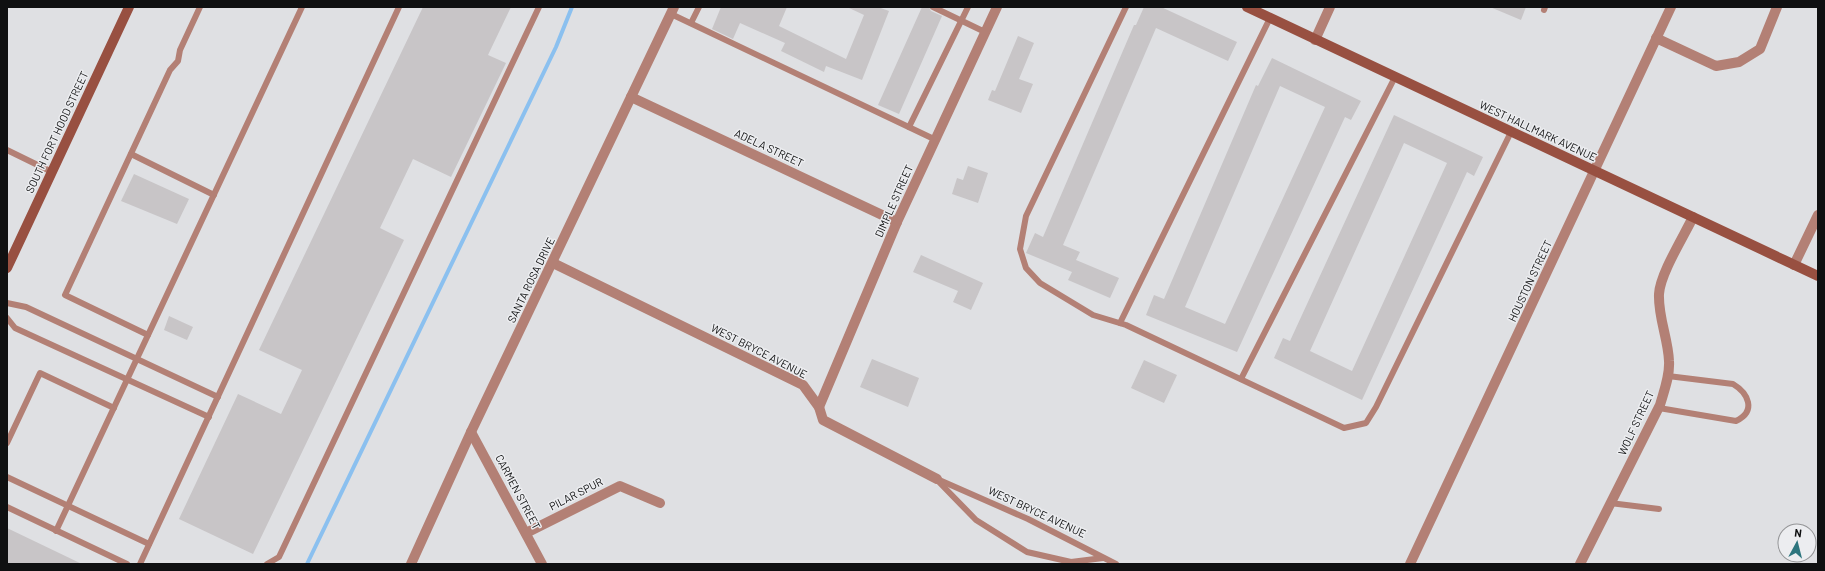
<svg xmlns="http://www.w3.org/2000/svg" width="1825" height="571" font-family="Barlow,sans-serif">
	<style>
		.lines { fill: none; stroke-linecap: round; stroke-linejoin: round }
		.stream { stroke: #8bc0ef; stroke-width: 4 }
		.building { fill: #c8c5c7; fill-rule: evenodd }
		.lane { stroke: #b38075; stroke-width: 6 }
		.street { stroke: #b38075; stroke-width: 10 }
		.secondary { stroke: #985041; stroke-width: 10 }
		.labels { text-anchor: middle; stroke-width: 3; stroke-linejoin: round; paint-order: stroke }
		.street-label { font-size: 11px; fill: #0f1011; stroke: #ecedf0 }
	</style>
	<rect width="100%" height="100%" fill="#dfe0e3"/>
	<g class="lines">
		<path class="stream" d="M307 564 556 47 572 7"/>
	</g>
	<g class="building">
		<path d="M423 7H511L488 55 506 63 451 177 413 159 380 228 404 240 253 554 179 519 238 394 281 414 302 370 259 350Z"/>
		<path d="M721 7H787L779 26 846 59 864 15 847 7H878L889 11 862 80 826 66 824 72 781 51 785 43 740 23 733 39 712 29Z"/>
		<path d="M922 7H929L931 11 942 16 899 114 878 105Z"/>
		<path d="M1144 7H1161L1237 42 1228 61 1156 28 1063 245 1080 252 1076 260 1119 278 1110 298 1068 280 1072 272 1026 253 1035 233 1043 237 1134 25H1136Z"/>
		<path d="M1490 7H1526L1521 20Z"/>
		<path d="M1018 36 1034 43 1019 79 1033 84 1021 113 988 100 992 90 995 91Z"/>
		<path d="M1272 58 1361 101 1351 120 1345 117 1237 352 1146 315 1154 295 1164 299 1256 85 1258 86ZM1280 86 1325 107 1225 324 1185 307Z"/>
		<path d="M1394 115 1483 157 1474 176 1467 172 1362 400 1274 358 1283 338 1290 341ZM1404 143 1447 163 1352 371 1310 351Z"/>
		<path d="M968 166 988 173 978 203 952 194 957 178 963 180Z"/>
		<path d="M134 174 189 199 177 224 121 201Z"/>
		<path d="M921 255 983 283 971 310 953 302 958 291 913 272Z"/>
		<path d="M169 316 193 327 187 340 164 330Z"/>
		<path d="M872 359 919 378 908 407 860 387Z"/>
		<path d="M1144 360 1177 375 1164 403 1131 388Z"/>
		<path d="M7 528 82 564H7Z"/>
	</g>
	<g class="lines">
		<g class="lane">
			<path d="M933 7 985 32"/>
			<path d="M1126 7 1026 216 1020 249 1026 268 1040 283 1093 315 1126 325 1344 428 1366 423 1376 407 1511 132"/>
			<path d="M1544 10 1545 7"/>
			<path d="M671 14 936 140"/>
			<path d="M691 23 699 7"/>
			<path d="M909 127 968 7"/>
			<path d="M7 150 52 172"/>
			<path d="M131 154 214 195"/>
			<path d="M7 303 26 307 218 397"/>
			<path d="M7 318 15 328 209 417"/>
			<path d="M1120 323 1270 18"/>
			<path d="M148 335 65 295 170 70 178 61 180 50 200 7"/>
			<path d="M1241 379 1395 77"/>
			<path d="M1659 408 1736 421C1757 411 1748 393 1733 384L1668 376"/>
			<path d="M7 443 40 373 114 408"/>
			<path d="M7 477 149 544"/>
			<path d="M937 479 1028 519 1116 564"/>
			<path d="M939 482 976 520 1027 552 1071 562 1103 558"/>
			<path d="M1610 503 1659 509"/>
			<path d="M7 507 127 564"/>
			<path d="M56 531 302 7"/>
			<path d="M140 564 399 7"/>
			<path d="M267 564 279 557 539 7"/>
		</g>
		<g class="street">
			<path d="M1656 38 1716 66 1739 62 1760 49 1777 7"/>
			<path d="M1315 40 1330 7"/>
			<path d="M631 97 897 222"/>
			<path d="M553 263 803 385 819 407 823 420 937 479"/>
			<path d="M1794 265 1818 215"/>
			<path d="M819 407 897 222 997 7"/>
			<path d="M471 432 542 564"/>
			<path d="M526 533 620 486 660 503"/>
			<path d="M411 564 471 432 674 7"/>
			<path d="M1410 564 1671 7"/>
			<path d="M1580 564 1660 405C1664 391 1670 376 1669 361 1668 338 1658 317 1659 294 1660 274 1684 236 1693 217"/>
		</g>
		<g class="secondary">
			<path d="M1247 7 1818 276"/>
			<path d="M7 268 129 7"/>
		</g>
	</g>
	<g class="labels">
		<g class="street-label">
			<text transform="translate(1538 131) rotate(25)" y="4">WEST HALLMARK AVENUE</text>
			<text transform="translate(57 132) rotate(-65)" y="4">SOUTH FORT HOOD STREET</text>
			<text transform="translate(769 148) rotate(25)" y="4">ADELA STREET</text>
			<text transform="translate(894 201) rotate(-66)" y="4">DIMPLE STREET</text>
			<text transform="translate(531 280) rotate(-64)" y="4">SANTA ROSA DRIVE</text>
			<text transform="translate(1530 281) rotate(-65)" y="4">HOUSTON STREET</text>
			<text transform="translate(759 351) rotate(27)" y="4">WEST BRYCE AVENUE</text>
			<text transform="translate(1636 423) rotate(-65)" y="4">WOLF STREET</text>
			<text transform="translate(518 492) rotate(62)" y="4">CARMEN STREET</text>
			<text transform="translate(576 494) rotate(-27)" y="4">PILAR SPUR</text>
			<text transform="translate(1037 512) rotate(25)" y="4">WEST BRYCE AVENUE</text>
		</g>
	</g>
	<rect width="1825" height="571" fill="none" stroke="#0f1011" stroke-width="16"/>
	<g transform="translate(1797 543) rotate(7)"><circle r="19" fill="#ecedf0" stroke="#949597"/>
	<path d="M0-3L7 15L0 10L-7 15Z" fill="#2d757e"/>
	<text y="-6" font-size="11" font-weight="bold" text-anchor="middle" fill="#0f1011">N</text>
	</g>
</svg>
